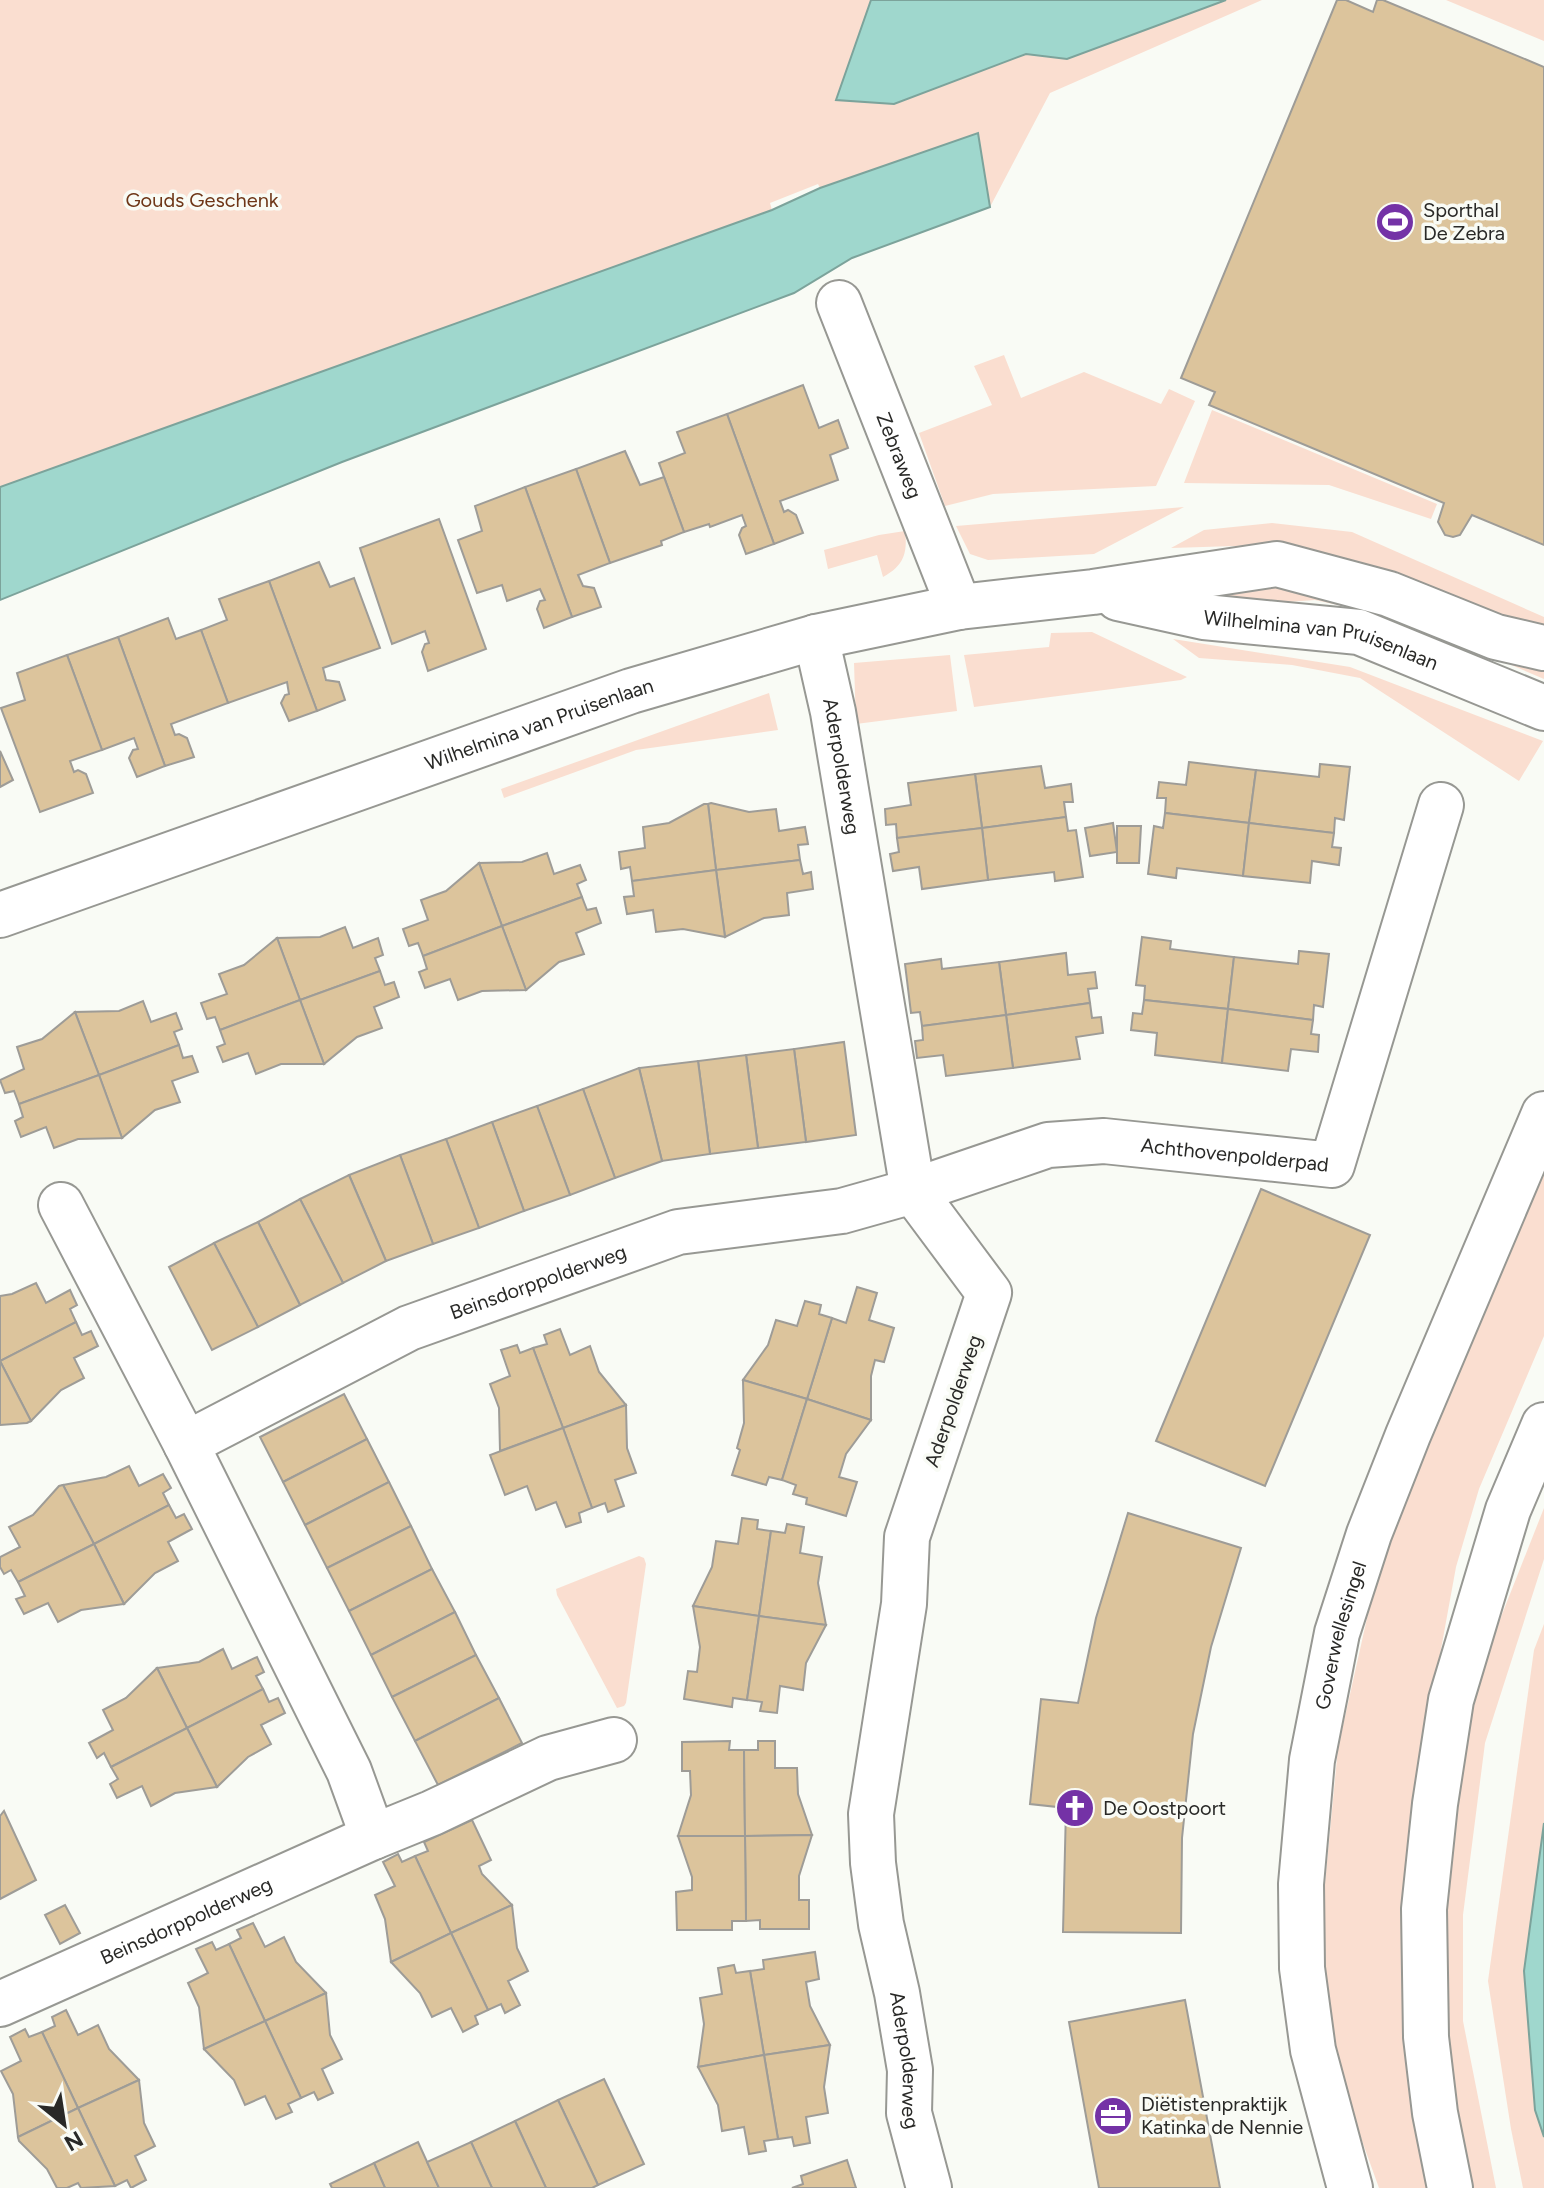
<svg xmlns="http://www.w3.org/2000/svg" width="1544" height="2188" font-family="Figtree,sans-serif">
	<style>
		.green { fill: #faded0 }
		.water { fill: #9fd7cd; stroke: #7ca39b; stroke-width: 2 }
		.building { fill: #dcc49c; stroke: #9e9c97; stroke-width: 2 }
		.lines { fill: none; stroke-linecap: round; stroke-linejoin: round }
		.street-casing { stroke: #979893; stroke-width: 48 }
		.secondary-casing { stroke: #979893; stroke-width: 48 }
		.street { stroke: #fff; stroke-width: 44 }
		.secondary { stroke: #fff; stroke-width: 44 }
		.labels { text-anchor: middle; stroke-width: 7; stroke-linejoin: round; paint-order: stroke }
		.park-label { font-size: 20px; fill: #6e3617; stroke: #f9fbf5 }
		.poi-label { font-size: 20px; fill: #292927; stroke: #f9fbf5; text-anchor: start }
		.street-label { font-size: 20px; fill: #292927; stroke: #f9fbf5 }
	</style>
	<rect width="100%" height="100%" fill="#f9fbf5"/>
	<g class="green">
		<path d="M0 0H1262L1050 93 990 207 978 133 820 188 818 184 770 203 772 210 0 489Z"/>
		<path d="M1446 0H1544V41Z"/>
		<path d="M1004 355 1021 398 1084 372 1161 404 1169 389 1195 401 1156 486 993 494 945 506 919 433 992 405 974 366Z"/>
		<path d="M1212 410 1437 504 1431 519 1329 485 1184 483Z"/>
		<path d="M1184 507 1094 554 988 560 970 554 956 526Z"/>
		<path d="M1272 523 1352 532 1544 617V632L1338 557 1267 545 1171 548 1204 530Z"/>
		<path d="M905 531C908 554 903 566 883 577L877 555 828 569 824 550 879 535Z"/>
		<path d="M1283 582 1425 623 1544 670V679L1467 646 1369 612 1315 600 1230 606 1115 590Z"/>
		<path d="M1092 632 1187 677 1181 680 974 707 964 655 1049 647 1051 633Z"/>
		<path d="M1173 639 1350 667 1543 741 1519 781 1360 678 1292 665 1199 658Z"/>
		<path d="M950 655 957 711 856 724 854 663Z"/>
		<path d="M769 693 778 730 636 750 504 798 501 789Z"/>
		<path d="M1544 1158V1336L1479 1489 1456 1567 1412 1808 1403 1921 1433 2188H1379L1333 2060 1319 1945 1338 1748 1378 1569Z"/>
		<path d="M1544 1508V1559L1485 1743 1463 1915V2021L1496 2188H1471L1464 2169 1445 2033 1441 1906 1457 1756 1484 1660Z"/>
		<path d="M639 1556 644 1558 646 1564 626 1703 624 1706 617 1708 557 1595 556 1589Z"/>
		<path d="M1544 1624V2188H1523L1511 2129 1488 1981 1534 1650Z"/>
	</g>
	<g class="water">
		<path d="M871 0H1226L1067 59 1026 54 894 104 836 100Z"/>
		<path d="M978 133 990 207 852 258 794 293 342 462 0 600V487L772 210 820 188Z"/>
		<path d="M1544 1823V2137L1535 2110 1524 1971Z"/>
	</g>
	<g class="building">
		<path d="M1337 0H1346L1373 12 1377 0H1383L1544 67V545L1472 515 1460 535 1453 537 1445 535 1438 522 1444 503 1209 405 1215 392 1181 378Z"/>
		<path d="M803 385 819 428 838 420 848 448 830 455 838 480 780 501 784 512 788 510 796 515 803 533 774 544 727 414Z"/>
		<path d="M727 414 774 544 746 554 739 535 742 528 746 526 742 515 710 527 709 524 684 532 659 463 685 453 677 432Z"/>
		<path d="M625 451 640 485 664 477 684 532 661 541 662 545 610 563 576 469Z"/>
		<path d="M576 469 610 563 578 575 583 586 594 588 601 607 572 617 525 487Z"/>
		<path d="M525 487 572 617 544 628 537 609 540 601 545 600 540 589 507 601 502 585 477 593 458 540 482 531 475 506Z"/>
		<path d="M439 519 486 649 428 671 422 652 425 644 429 643 425 631 392 644 360 548Z"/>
		<path d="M319 562 330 587 354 578 380 648 323 668 326 680 339 682 345 700 317 711 269 581Z"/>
		<path d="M269 581 317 711 289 721 281 703 285 695 289 694 287 682 228 703 201 630 227 620 219 599Z"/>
		<path d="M168 618 176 639 201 630 228 703 171 724 175 735 179 734 187 738 194 757 165 766 118 637Z"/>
		<path d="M118 637 165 766 137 777 129 758 133 750 138 749 134 738 102 750 67 655Z"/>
		<path d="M67 655 102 750 70 761 74 772 78 770 86 774 93 793 40 812 1 708 25 700 17 673Z"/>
		<path d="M0 751 13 780 0 787Z"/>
		<path d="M1189 762 1256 770 1249 823 1165 813 1166 798H1157L1159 782 1186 785Z"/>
		<path d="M1320 764 1350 767 1344 820 1335 818 1334 833 1249 823 1256 770 1319 777Z"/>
		<path d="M1041 766 1045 788 1071 784 1073 802H1064L1066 817 982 828 975 774Z"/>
		<path d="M975 774 982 828 897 838 896 824 886 825 885 809 911 805 908 783Z"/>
		<path d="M711 803 749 812 776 809 779 831 805 827 808 844 798 845 800 860 716 870 708 804Z"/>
		<path d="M704 804H708L716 870 632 881 630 867 621 869 619 852 645 848 643 827 669 823Z"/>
		<path d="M1165 813 1249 823 1243 876 1177 868 1176 878 1148 874 1154 826 1163 828Z"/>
		<path d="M1066 817 1068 831 1076 830 1083 877 1055 881 1054 872 988 880 982 828Z"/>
		<path d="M1113 823 1117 852 1090 856 1085 828Z"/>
		<path d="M1249 823 1334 833 1332 847 1341 848 1339 865 1312 861 1310 883 1243 876Z"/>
		<path d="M1117 826H1141L1139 863H1117Z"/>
		<path d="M982 828 988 880 922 889 919 867 893 871 890 854 899 852 897 838Z"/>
		<path d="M547 853 554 874 580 865 586 880 577 884 582 897 502 926 479 863 522 862Z"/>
		<path d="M800 860 803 874 811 872 813 889 787 893 789 915 764 918 725 937 716 870Z"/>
		<path d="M479 863 502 926 423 956 418 943 409 946 403 929 428 920 421 900 446 891Z"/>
		<path d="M716 870 725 937 683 929 656 932 653 910 627 914 624 897 634 896 632 881Z"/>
		<path d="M582 897 587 910 596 908 601 923 576 933 584 954 559 962 526 990 502 926Z"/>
		<path d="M502 926 526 990 482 991 458 1000 450 979 425 988 419 972 427 969 423 956Z"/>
		<path d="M345 927 353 948 378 938 383 955 375 958 380 971 300 1000 277 938 320 937Z"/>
		<path d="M1142 937 1171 941 1170 949 1234 957 1228 1009 1144 1000 1145 986 1136 985Z"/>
		<path d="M277 938 300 1000 220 1030 215 1017 207 1019 201 1003 227 994 219 974 244 965Z"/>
		<path d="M1299 951 1329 954 1323 1007 1314 1005 1313 1020 1228 1009 1234 957 1298 964Z"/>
		<path d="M1066 953 1068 975 1095 972 1097 988 1088 989 1090 1003 1006 1015 999 962Z"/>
		<path d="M941 959 942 969 999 962 1006 1015 922 1026 920 1012 911 1013 905 964Z"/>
		<path d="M380 971 385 985 394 982 399 997 374 1007 382 1028 357 1037 324 1064 300 1000Z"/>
		<path d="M300 1000 324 1064H281L256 1074 248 1053 223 1062 217 1047 225 1044 220 1030Z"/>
		<path d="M1144 1000 1228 1009 1222 1063 1155 1055 1157 1033 1131 1030 1133 1013 1142 1014Z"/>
		<path d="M143 1001 151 1022 176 1013 182 1029 174 1032 179 1045 99 1075 75 1012 119 1011Z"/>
		<path d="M1090 1003 1092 1018 1101 1017 1103 1033 1076 1037 1080 1059 1013 1068 1006 1015Z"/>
		<path d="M1228 1009 1313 1020 1311 1034 1319 1035 1318 1052 1291 1049 1288 1071 1222 1063Z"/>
		<path d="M75 1012 99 1075 19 1104 14 1091 5 1093 0 1080 24 1069 17 1047 42 1039Z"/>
		<path d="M1006 1015 1013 1068 946 1076 943 1055 917 1058 915 1041 923 1040 922 1026Z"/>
		<path d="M844 1042 856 1135 806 1142 794 1049Z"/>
		<path d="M179 1045 183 1058 192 1056 198 1072 172 1081 180 1102 155 1110 122 1138 99 1075Z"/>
		<path d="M794 1049 806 1142 758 1148 746 1055Z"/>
		<path d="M746 1055 758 1148 710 1154 698 1061Z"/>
		<path d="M698 1061 710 1154 662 1161 639 1068Z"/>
		<path d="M639 1068 662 1161 615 1178 583 1089Z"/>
		<path d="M99 1075 122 1138 78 1139 54 1148 46 1127 21 1137 15 1121 23 1117 19 1104Z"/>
		<path d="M583 1089 615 1178 570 1195 537 1106Z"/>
		<path d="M537 1106 570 1195 524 1211 492 1122Z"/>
		<path d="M492 1122 524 1211 479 1228 446 1139Z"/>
		<path d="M446 1139 479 1228 433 1244 400 1155Z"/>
		<path d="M400 1155 433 1244 386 1261 349 1175Z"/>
		<path d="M349 1175 386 1261 343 1283 300 1199Z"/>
		<path d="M1261 1189 1370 1235 1265 1486 1156 1441Z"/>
		<path d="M300 1199 343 1283 300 1305 258 1222Z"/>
		<path d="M258 1222 300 1305 258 1327 214 1243Z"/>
		<path d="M214 1243 258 1327 212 1350 169 1267Z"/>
		<path d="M36 1283 46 1303 70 1290 77 1305 70 1309 76 1322 0 1361V1296L12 1294Z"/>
		<path d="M857 1287 877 1293 869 1320 894 1328 884 1362 875 1360 871 1376V1420L807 1399 832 1318 846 1323Z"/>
		<path d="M805 1301 821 1305 819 1314 832 1318 807 1399 743 1380 768 1345 776 1320 797 1326Z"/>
		<path d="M76 1322 82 1335 91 1331 98 1346 74 1358 84 1378 61 1390 31 1421 0 1361Z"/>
		<path d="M560 1329 570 1355 590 1346 599 1372 626 1405 563 1428 533 1348 547 1344 544 1335Z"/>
		<path d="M517 1345 520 1353 533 1348 563 1428 500 1451 499 1408 490 1384 510 1376 501 1350Z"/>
		<path d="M0 1361 31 1421 27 1423 0 1425Z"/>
		<path d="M743 1380 807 1399 782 1480 769 1477 766 1485 732 1475 740 1450 737 1448 744 1423Z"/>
		<path d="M344 1394 367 1439 283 1482 260 1437Z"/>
		<path d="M807 1399 871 1420 846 1454 839 1477 857 1482 846 1516 806 1504 807 1498 793 1494 796 1485 782 1480Z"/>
		<path d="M626 1405 627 1448 636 1473 615 1480 624 1506 608 1512 605 1503 592 1508 563 1428Z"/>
		<path d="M563 1428 592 1508 579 1513 581 1522 566 1527 556 1502 536 1510 527 1486 505 1495 490 1455Z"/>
		<path d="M367 1439 389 1482 305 1525 283 1482Z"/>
		<path d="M129 1466 139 1486 163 1474 171 1488 163 1493 169 1505 94 1544 63 1485 106 1477Z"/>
		<path d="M389 1482 411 1526 327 1568 305 1525Z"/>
		<path d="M63 1485 94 1544 18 1582 11 1570 4 1574 0 1567V1557L20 1547 9 1527 33 1515 59 1486Z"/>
		<path d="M169 1505 176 1518 184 1514 192 1529 168 1542 178 1561 155 1573 124 1604 94 1544Z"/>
		<path d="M1128 1513 1241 1548 1211 1647 1193 1734 1182 1838 1181 1933 1063 1932 1066 1808 1030 1804 1041 1699 1078 1703 1096 1618Z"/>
		<path d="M742 1518 758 1520 757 1529 771 1531 759 1616 693 1606 712 1567 716 1541 738 1544Z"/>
		<path d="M787 1524 804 1527 800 1553 822 1557 818 1583 826 1625 759 1616 771 1531 785 1533Z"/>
		<path d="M411 1526 432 1569 349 1611 327 1568Z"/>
		<path d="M94 1544 124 1604 81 1610 58 1622 48 1603 24 1614 16 1599 25 1596 18 1582Z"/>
		<path d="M432 1569 455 1612 371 1655 349 1611Z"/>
		<path d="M693 1606 759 1616 747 1700 733 1698 732 1707 684 1699 688 1671 697 1672 700 1647Z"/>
		<path d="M455 1612 476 1655 392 1697 371 1655Z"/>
		<path d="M759 1616 826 1625 806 1663 803 1690 780 1686 777 1713 760 1711 762 1702 747 1700Z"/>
		<path d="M223 1649 232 1669 257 1657 264 1672 256 1676 263 1689 187 1728 157 1668 199 1662Z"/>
		<path d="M476 1655 499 1698 415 1741 392 1697Z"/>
		<path d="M157 1668 187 1728 111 1767 104 1753 97 1758 89 1743 113 1730 103 1710 126 1698Z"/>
		<path d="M263 1689 269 1702 278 1698 285 1713 261 1725 271 1744 248 1757 217 1787 187 1728Z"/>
		<path d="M499 1698 522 1743 438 1785 415 1741Z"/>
		<path d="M187 1728 217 1787 175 1793 151 1806 142 1786 117 1798 110 1784 118 1779 111 1767Z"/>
		<path d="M730 1741 729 1750H744L745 1836H678L691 1795 690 1771H682V1742Z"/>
		<path d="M758 1741H775V1768H797L798 1794 812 1835 745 1836 744 1750H758Z"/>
		<path d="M4 1811 36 1880 0 1899V1816Z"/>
		<path d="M472 1820 491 1860 479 1866 482 1874 512 1905 451 1933 415 1856 428 1851 424 1842Z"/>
		<path d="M812 1835 799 1876V1900H809V1929H760V1920L746 1921 745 1836Z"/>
		<path d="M678 1836H745L746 1921H732V1930H677L676 1892 692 1890V1877Z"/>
		<path d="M398 1854 402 1862 415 1856 451 1933 391 1962 385 1919 375 1895 395 1886 383 1862Z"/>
		<path d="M65 1905 80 1933 60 1944 45 1915Z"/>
		<path d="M512 1905 517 1948 528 1971 508 1981 520 2005 505 2013 501 2004 488 2010 451 1933Z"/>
		<path d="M253 1923 265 1947 284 1937 296 1962 326 1993 265 2021 229 1944 241 1938 237 1930Z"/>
		<path d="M451 1933 488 2010 475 2016 478 2024 463 2032 451 2008 432 2017 420 1993 391 1962Z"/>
		<path d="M212 1942 216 1950 229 1944 265 2021 204 2049 199 2007 188 1983 208 1973 196 1949Z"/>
		<path d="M815 1952 819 1979 806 1982 810 2006 830 2045 764 2055 750 1971 764 1969 763 1960Z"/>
		<path d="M734 1965 736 1973 750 1971 764 2055 698 2067 704 2024 700 1998 722 1994 718 1968Z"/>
		<path d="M326 1993 330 2035 342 2059 322 2069 333 2093 318 2100 314 2092 301 2098 265 2021Z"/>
		<path d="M1185 2000 1220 2188H1099L1069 2022Z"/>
		<path d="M66 2010 78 2035 98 2025 109 2049 139 2080 78 2108 42 2032 55 2026 52 2017Z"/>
		<path d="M265 2021 301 2098 288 2104 292 2112 276 2119 265 2096 245 2105 234 2080 204 2049Z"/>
		<path d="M25 2029 29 2037 42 2032 78 2108 18 2137 13 2094 1 2071 21 2061 10 2037Z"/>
		<path d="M830 2045 824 2087 828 2113 806 2117 810 2143 794 2146 792 2137 778 2139 764 2055Z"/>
		<path d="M764 2055 778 2139 764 2141 766 2151 749 2154 744 2127 722 2131 718 2105 698 2067Z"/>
		<path d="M604 2079 644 2164 598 2185 558 2100Z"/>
		<path d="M139 2080 144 2123 155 2146 135 2156 146 2180 131 2188 127 2180 115 2186 78 2108Z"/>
		<path d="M558 2100 598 2185 592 2188H546L515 2121Z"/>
		<path d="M78 2108 115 2186 81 2188 78 2183 67 2188H57L47 2169 19 2141 18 2137Z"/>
		<path d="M515 2121 546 2188H492L471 2142Z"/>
		<path d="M418 2142 439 2188H385L374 2163Z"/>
		<path d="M471 2142 492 2188H439L427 2162Z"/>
		<path d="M847 2160 856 2188H792L803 2184 801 2176Z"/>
		<path d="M374 2163 385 2188H332L330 2184Z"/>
	</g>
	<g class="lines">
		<g class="street-casing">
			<g id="street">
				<path id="s1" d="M839 303 959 607"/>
				<path id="s2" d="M816 637 833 712 913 1191 989 1293 907 1537 904 1604 871 1814 873 1863 881 1924 897 1993 910 2070 909 2113 929 2188"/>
				<path d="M61 1205 186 1444"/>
				<path id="s3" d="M373 1837 349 1771 186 1444 409 1328 678 1232 842 1211 913 1191 1048 1145 1104 1141 1332 1165 1441 805"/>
				<path id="s4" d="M0 2004 373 1837 432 1813 548 1758 614 1740"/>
			</g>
		</g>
		<g class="secondary-casing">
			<g id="secondary">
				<path id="s5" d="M1118 598 1204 617 1359 632 1544 708"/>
				<path id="s6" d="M0 915 631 691 816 637 959 607 1093 592 1277 564 1389 594 1496 637 1544 648"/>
				<path id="s7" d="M1350 2188 1313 2050 1302 1968 1301 1884 1312 1760 1337 1633 1369 1534 1408 1435 1544 1114"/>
				<path d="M1450 2188 1435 2113 1426 2037 1424 1909 1435 1804 1451 1700 1508 1510 1544 1425"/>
			</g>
		</g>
		<use href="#street" class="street"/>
		<use href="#secondary" class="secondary"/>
	</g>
	<defs>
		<g id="stadium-disc" transform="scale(2)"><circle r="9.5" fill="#7432a6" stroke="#f9fbf5"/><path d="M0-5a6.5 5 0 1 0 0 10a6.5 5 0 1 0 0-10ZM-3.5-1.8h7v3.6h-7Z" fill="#fff"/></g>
		<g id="church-disc" transform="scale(2)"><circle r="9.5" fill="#7432a6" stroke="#f9fbf5"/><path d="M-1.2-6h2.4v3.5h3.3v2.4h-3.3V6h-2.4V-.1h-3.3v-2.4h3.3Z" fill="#fff"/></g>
		<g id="office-disc" transform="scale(2)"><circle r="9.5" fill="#7432a6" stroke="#f9fbf5"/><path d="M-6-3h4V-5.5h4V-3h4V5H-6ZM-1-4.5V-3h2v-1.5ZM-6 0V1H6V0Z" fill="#fff"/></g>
	</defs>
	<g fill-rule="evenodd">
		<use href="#stadium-disc" x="1395" y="222"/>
		<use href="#church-disc" x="1075" y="1808"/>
		<use href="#office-disc" x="1113" y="2116"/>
	</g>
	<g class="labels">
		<g class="park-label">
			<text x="202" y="207">Gouds Geschenk</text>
		</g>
		<g class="poi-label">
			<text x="1423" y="217">Sporthal<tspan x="1423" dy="23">De Zebra</tspan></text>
			<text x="1103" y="1815">De Oostpoort</text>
			<text x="1141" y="2111">Diëtistenpraktijk<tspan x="1141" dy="23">Katinka de Nennie</tspan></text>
		</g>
		<g class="street-label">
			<text dy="7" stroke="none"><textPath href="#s1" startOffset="164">Zebraweg</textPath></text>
			<text dy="7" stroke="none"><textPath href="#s5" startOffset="208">Wilhelmina van Pruisenlaan</textPath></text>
			<text dy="7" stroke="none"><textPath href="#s6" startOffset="572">Wilhelmina van Pruisenlaan</textPath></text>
			<text dy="7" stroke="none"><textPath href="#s2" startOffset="132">Aderpolderweg</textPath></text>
			<text dy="7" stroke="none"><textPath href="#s3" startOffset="1542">Achthovenpolderpad</textPath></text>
			<text dy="7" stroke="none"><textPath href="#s3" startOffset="824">Beinsdorppolderweg</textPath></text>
			<text transform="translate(953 1401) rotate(-71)" y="7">Aderpolderweg</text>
			<text dy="7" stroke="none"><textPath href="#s7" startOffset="562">Goverwellesingel</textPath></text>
			<text dy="7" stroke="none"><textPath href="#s4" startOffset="204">Beinsdorppolderweg</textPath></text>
			<text dy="7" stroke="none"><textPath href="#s2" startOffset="1476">Aderpolderweg</textPath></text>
		</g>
	</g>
	<g transform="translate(64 2124) rotate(150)" stroke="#f9fbf5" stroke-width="6" paint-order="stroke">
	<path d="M0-6L14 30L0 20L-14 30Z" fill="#292927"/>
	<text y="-12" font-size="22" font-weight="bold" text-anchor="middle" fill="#292927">N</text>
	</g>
</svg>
